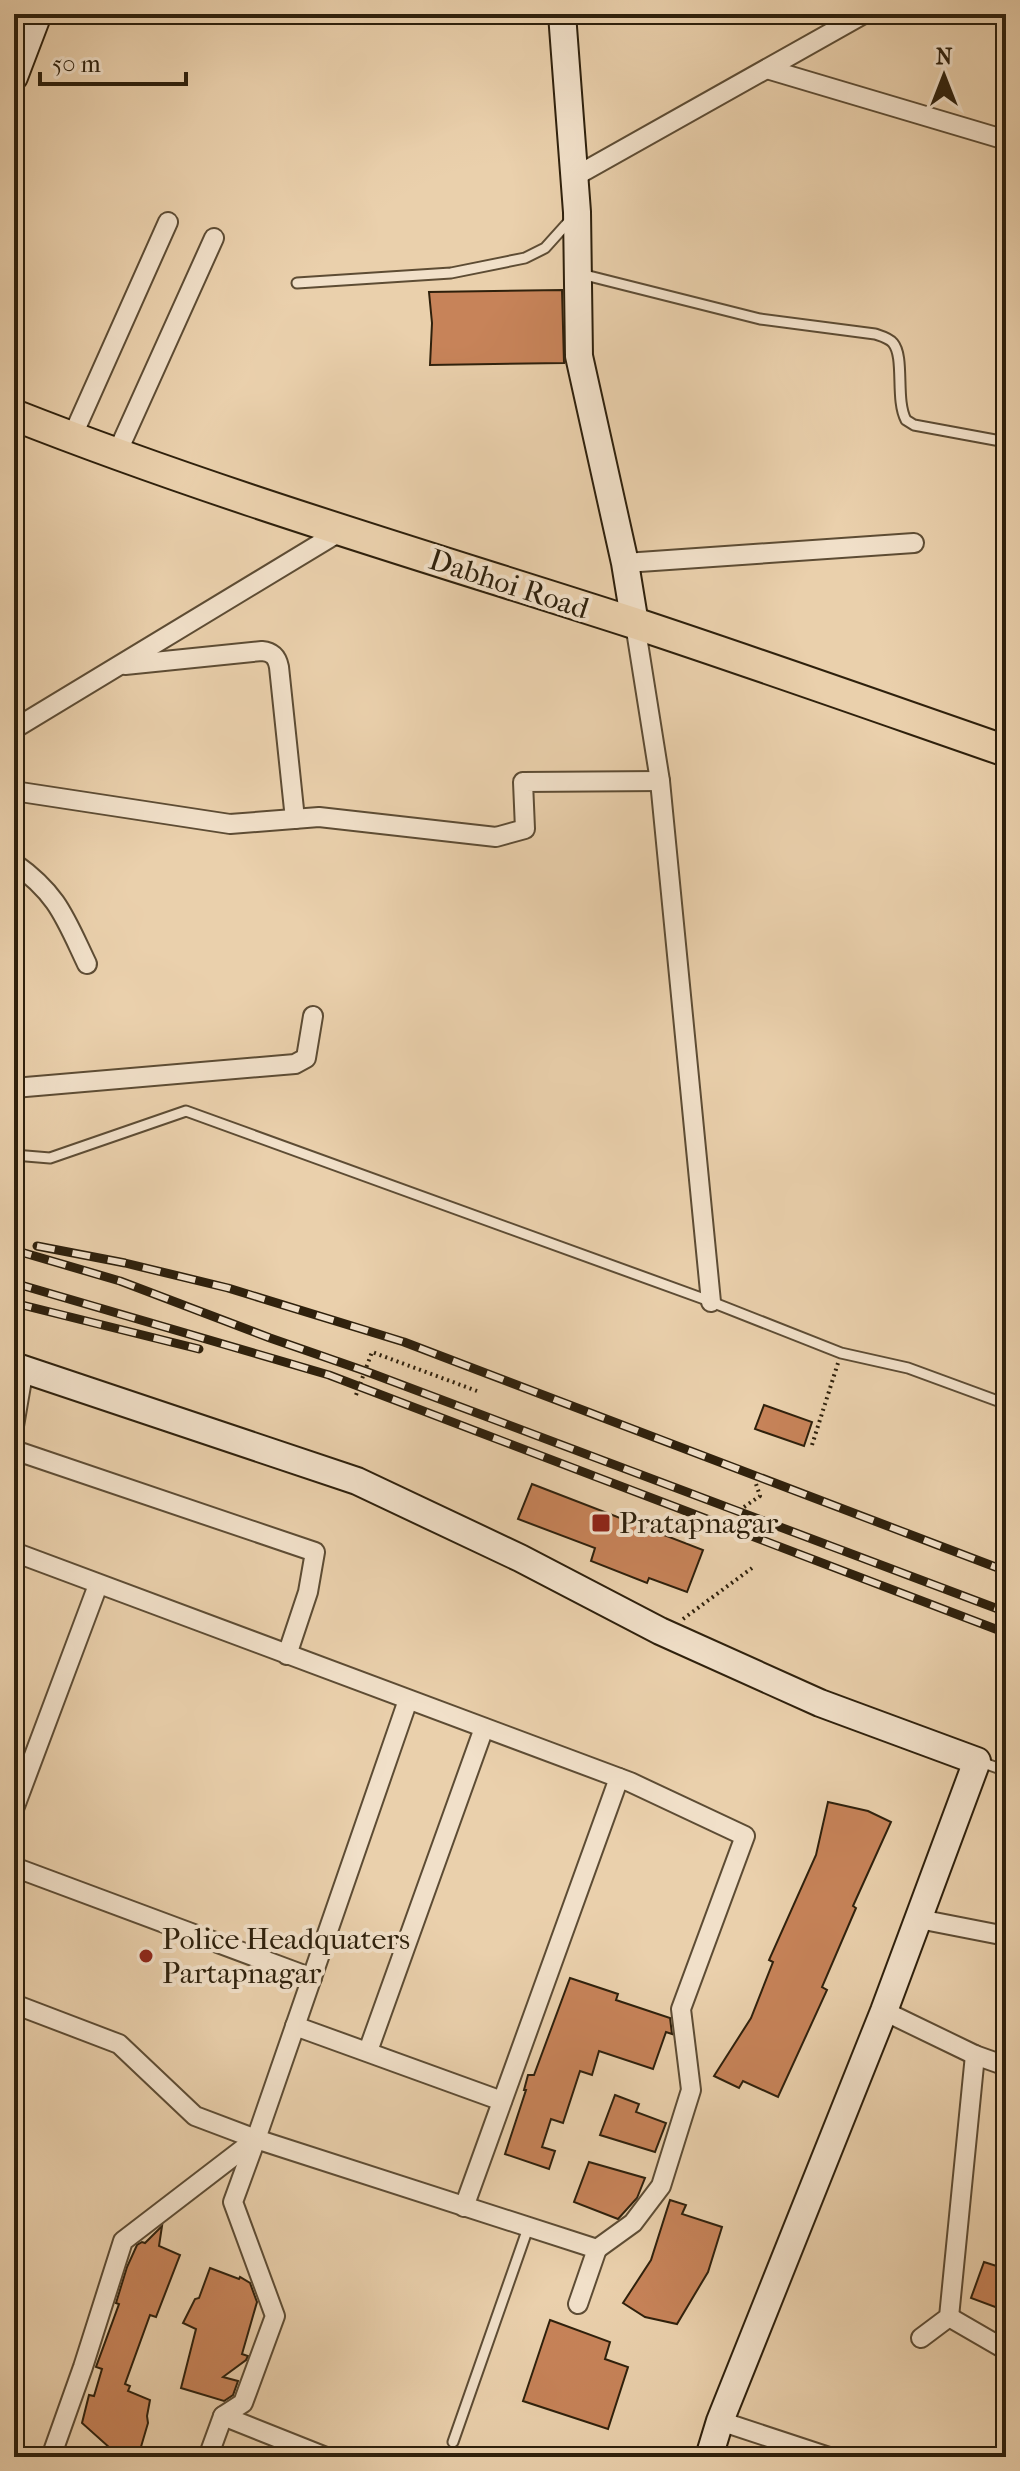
<svg xmlns="http://www.w3.org/2000/svg" width="1020" height="2471" font-family="'IM FELL French Canon',serif">
	<style>
		.building { fill: #c78359; stroke: #2e200c; stroke-width: 2 }
		.lines { fill: none; stroke-linecap: round; stroke-linejoin: round }
		.lane-casing { stroke: #5d4c34; stroke-width: 13 }
		.street-casing { stroke: #5d4c34; stroke-width: 22 }
		.secondary-casing { stroke: #2e200c; stroke-width: 30 }
		.primary-casing { stroke: #2e200c; stroke-width: 34 }
		.path { stroke: #2e200c; stroke-width: 4; stroke-dasharray: 2 4; stroke-linecap: butt }
		.lane { stroke: #f1e0c9; stroke-width: 9 }
		.street { stroke: #f1e0c9; stroke-width: 18 }
		.secondary { stroke: #f1e0c9; stroke-width: 26 }
		.primary { stroke: #ead0ac; stroke-width: 30 }
		.rail-casing { stroke: #2e200c; stroke-width: 9 }
		.rail { stroke: #f1e0c9; stroke-width: 6; stroke-dasharray: 18; stroke-linecap: butt }
		.poi-dot { fill: #8f2418; stroke: #f1e0c9; stroke-width: 3 }
		.labels { text-anchor: middle; stroke-width: 8; stroke-linejoin: round; paint-order: stroke }
		.street-label { font-size: 30px; fill: #2e200c; stroke: #f1e0c9 }
		.poi-label { font-size: 30px; fill: #2e200c; stroke: #f1e0c9; text-anchor: start }
	</style>
	<rect width="100%" height="100%" fill="#ead0ac"/>
	<filter id="stains"><feTurbulence type="fractalNoise" baseFrequency=".0025" numOctaves="4"/><feColorMatrix values="0 0 0 0 .2 0 0 0 0 .09 0 0 0 0 .02 0 0 0 .5 -.17"/></filter>
	<radialGradient id="worn" r=".72"><stop offset=".6" stop-color="#630" stop-opacity="0"/><stop offset="1" stop-color="#630" stop-opacity=".3"/></radialGradient>
	<g class="building">
		<path d="M562 290 564 363 430 365 432 323 429 292Z"/>
		<path d="M764 1405 812 1422 804 1446 755 1429Z"/>
		<path d="M532 1484 703 1550 687 1592 649 1578 647 1583 591 1561 595 1548 518 1519Z"/>
		<path d="M828 1802 868 1811 891 1822 853 1906 856 1908 822 1987 827 1990 778 2097 743 2081 739 2088 714 2076 751 2018 773 1962 769 1960 816 1855Z"/>
		<path d="M570 1978 618 1994 616 2000 670 2018 672 2034 666 2032 653 2069 599 2051 592 2075 580 2071 563 2123 551 2119 542 2147 555 2151 549 2169 505 2154 526 2090H524L528 2075H534Z"/>
		<path d="M615 2095 639 2104 636 2112 666 2123 655 2152 600 2135Z"/>
		<path d="M589 2162 645 2178 637 2198 618 2219 574 2202Z"/>
		<path d="M670 2200 686 2205 682 2214 722 2227 708 2272 677 2324 645 2317 623 2303 651 2260Z"/>
		<path d="M162 2226 159 2246 180 2255 156 2317 150 2315 125 2384 130 2386 128 2391 150 2400 147 2416 148 2423 138 2457H120L82 2423 89 2395 94 2396 102 2369 96 2367 119 2304 116 2303 127 2267 137 2245 142 2242 145 2243Z"/>
		<path d="M984 2262 1006 2269V2311L971 2298Z"/>
		<path d="M210 2268 239 2279 240 2277 250 2283 257 2302 242 2354 248 2356 246 2360 223 2377 238 2381 233 2395 224 2401 181 2388 196 2329 183 2323 195 2299 199 2298Z"/>
		<path d="M550 2320 610 2342 605 2359 628 2367 608 2429 523 2401Z"/>
	</g>
	<g class="lines">
		<g class="lane-casing">
			<g id="lane">
				<path d="M581 274 760 319 875 334C881 336 889 338 893 343 905 357 895 400 906 420L914 425 1006 442"/>
				<path d="M297 283 451 273 525 258 545 248 572 218"/>
				<path d="M14 1155 50 1158 186 1111 704 1299 841 1353 908 1368 1006 1404"/>
				<path d="M981 1762 1006 1771"/>
				<path d="M453 2442 528 2228"/>
			</g>
		</g>
		<g class="street-casing">
			<g id="street">
				<path d="M767 69 1006 140"/>
				<path d="M574 177 864 14"/>
				<path d="M72 437 168 222"/>
				<path d="M117 453 214 238"/>
				<path d="M625 563 914 543"/>
				<path d="M635 624 660 781 711 1302"/>
				<path d="M125 665 262 651C273 652 277 657 279 667L295 819"/>
				<path d="M14 729 341 531"/>
				<path d="M14 791 230 824 319 817 496 837 525 829 523 782 660 781"/>
				<path d="M14 863C58 894 65 918 87 964"/>
				<path d="M14 1088 295 1064 306 1058 313 1016"/>
				<path d="M14 1426 24 1368"/>
				<path d="M14 1450 315 1552 308 1592 287 1655"/>
				<path d="M14 1552 630 1782 745 1836 681 2009 691 2090 661 2186 633 2223 597 2249 256 2139 195 2116 119 2044 14 2004"/>
				<path d="M14 1809 98 1585"/>
				<path d="M14 1867 312 1978"/>
				<path d="M919 1919 1006 1936"/>
				<path d="M884 2011 975 2055 1006 2066"/>
				<path d="M295 2026 502 2101"/>
				<path d="M368 2051 484 1728"/>
				<path d="M464 2207 619 1778"/>
				<path d="M578 2304 597 2249"/>
				<path d="M949 2317 1006 2350"/>
				<path d="M921 2338 949 2317 975 2055"/>
				<path d="M223 2416 326 2457"/>
				<path d="M720 2421 829 2457"/>
				<path d="M51 2457 83 2367 123 2241 256 2139 408 1700"/>
				<path d="M208 2457 223 2416 243 2403 275 2316 233 2202 256 2139"/>
			</g>
		</g>
		<g class="secondary-casing">
			<g id="secondary">
				<path d="M562 14 577 212 579 356 625 563 635 624"/>
				<path d="M14 77 38 14"/>
				<path d="M14 1366 357 1481 520 1558 660 1631 820 1703 977 1761 884 2011 720 2421 709 2457"/>
			</g>
		</g>
		<g class="primary-casing">
			<path id="primary" d="M14 415C217 495 426 556 634 623 758 664 882 708 1006 751"/>
		</g>
		<g class="path">
			<path d="M356 1395 372 1352 477 1391"/>
			<path d="M812 1445 838 1363"/>
			<path d="M744 1507 760 1496 756 1484"/>
			<path d="M683 1619 752 1568"/>
		</g>
		<use href="#lane" class="lane"/>
		<use href="#street" class="street"/>
		<use href="#secondary" class="secondary"/>
		<use href="#primary" class="primary"/>
		<g class="rail-casing">
			<g id="rail">
				<path d="M37 1246 125 1263 228 1288 404 1342 1006 1571"/>
				<path d="M14 1250 120 1281 270 1338 365 1371 1006 1612"/>
				<path d="M14 1283 329 1375 1006 1633"/>
				<path d="M14 1303 199 1349"/>
			</g>
		</g>
		<use href="#rail" class="rail"/>
	</g>
	<g class="poi-dot">
		<rect x="591" y="1513" width="20" height="20" rx="4"/>
		<circle cx="146" cy="1956" r="8"/>
	</g>
	<g class="labels">
		<g class="street-label">
			<text transform="translate(509 584) rotate(18)" y="10">Dabhoi Road</text>
		</g>
		<g class="poi-label">
			<text x="619" y="1533">Pratapnagar</text>
			<text x="162" y="1949">Police Headquaters<tspan x="162" dy="34">Partapnagar</tspan></text>
		</g>
	</g>
	<rect width="1020" height="2471" fill="none" stroke="#ead0ac" stroke-width="48"/>
	<rect x="16" y="16" width="988" height="2439" fill="none" stroke="#2e200c" stroke-width="4"/>
	<rect x="24" y="24" width="972" height="2423" fill="none" stroke="#2e200c" stroke-width="2"/>
	<g transform="translate(944 76)" stroke="#f1e0c9" stroke-width="6" paint-order="stroke">
	<path d="M0-6L14 30L0 20L-14 30Z" fill="#2e200c"/>
	<text y="-12" font-size="22" font-weight="bold" text-anchor="middle" fill="#2e200c">N</text>
	</g>
	<path d="M40 72v12h146v-12" fill="none" stroke="#2e200c" stroke-width="4"/>
	<text x="52" y="72" font-size="24" fill="#2e200c" stroke="#f1e0c9" stroke-width="6" paint-order="stroke">50 m</text>
	<rect width="100%" height="100%" filter="url(#stains)"/>
	<rect width="100%" height="100%" fill="url(#worn)"/>
</svg>
